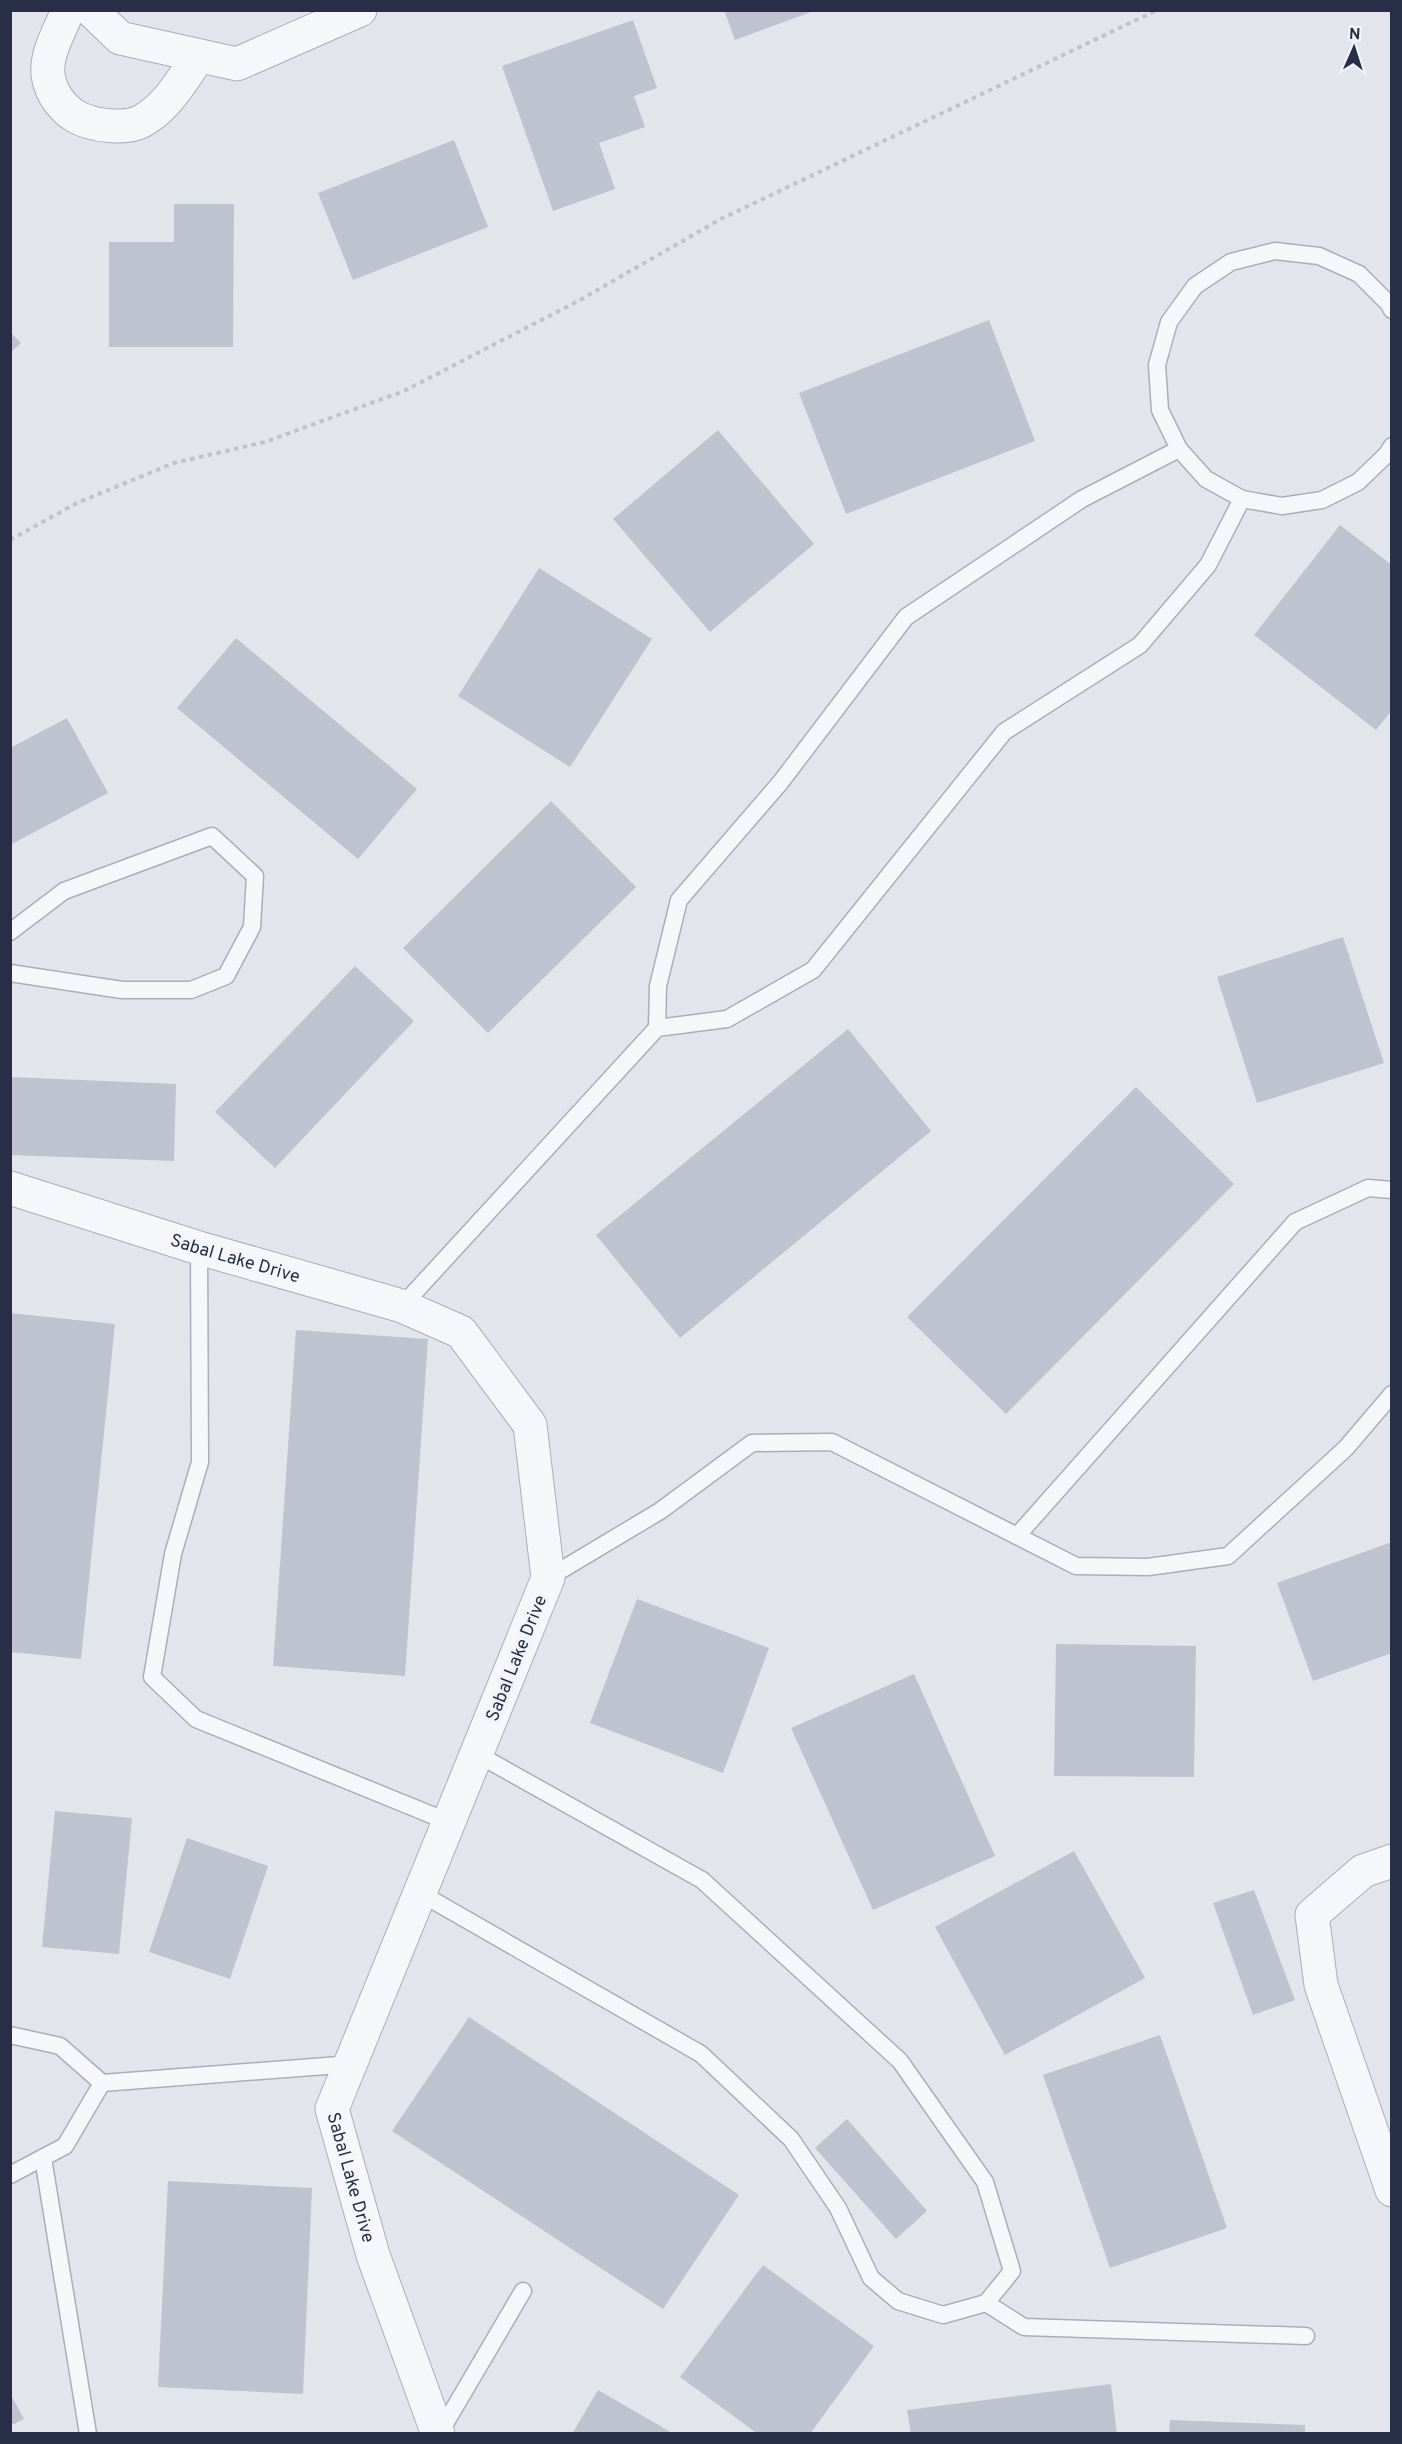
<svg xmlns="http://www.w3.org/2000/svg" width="1402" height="2444" font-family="Overpass,sans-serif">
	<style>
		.building { fill: #bfc3d0 }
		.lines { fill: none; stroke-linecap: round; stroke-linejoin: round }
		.lane-casing { stroke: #abaeba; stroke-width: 19 }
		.street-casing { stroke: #abaeba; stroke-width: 35 }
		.path { stroke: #c0c3cb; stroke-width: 4; stroke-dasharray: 4.5 4.5; stroke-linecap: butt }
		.lane { stroke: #f6f7fa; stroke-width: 16 }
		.street { stroke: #f6f7fa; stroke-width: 33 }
		.labels { text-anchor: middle; stroke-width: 6; stroke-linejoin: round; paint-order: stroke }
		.street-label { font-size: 18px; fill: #282e47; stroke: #f3f4f9 }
	</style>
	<rect width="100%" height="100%" fill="#e3e5ec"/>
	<g class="building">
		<path d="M724 10H814V11L735 40Z"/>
		<path d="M633 20 657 88 634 96 645 127 599 143 615 189 553 211 502 66Z"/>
		<path d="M454 140 488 227 353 280 318 193Z"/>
		<path d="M174 204H234L233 347H109V242H174Z"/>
		<path d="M989 320 1035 441 846 514 799 393Z"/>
		<path d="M10 332 21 343 10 353Z"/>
		<path d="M718 430 814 544 710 632 613 519Z"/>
		<path d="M1340 525 1392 565V710L1376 730 1254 635Z"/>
		<path d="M539 568 652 639 570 767 458 696Z"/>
		<path d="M236 638 417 789 358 859 177 708Z"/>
		<path d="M67 718 108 793 10 845V748Z"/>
		<path d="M551 801 636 887 488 1033 403 948Z"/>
		<path d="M1343 937 1384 1063 1257 1103 1217 977Z"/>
		<path d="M355 966 414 1021 275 1168 215 1112Z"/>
		<path d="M848 1029 931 1131 680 1338 596 1235Z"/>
		<path d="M10 1077 176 1084 174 1161 10 1155Z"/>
		<path d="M1136 1087 1234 1184 1006 1414 907 1317Z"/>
		<path d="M10 1313 115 1324 81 1659 10 1652Z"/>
		<path d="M296 1330 428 1339 405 1676 273 1666Z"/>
		<path d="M1392 1542V1653L1313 1681 1277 1583Z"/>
		<path d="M637 1599 769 1648 723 1773 590 1723Z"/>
		<path d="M1056 1644 1196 1646 1194 1777 1054 1776Z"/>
		<path d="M914 1674 995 1856 873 1910 791 1728Z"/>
		<path d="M55 1811 132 1818 119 1954 42 1947Z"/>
		<path d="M187 1838 268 1866 230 1979 149 1952Z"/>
		<path d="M1074 1851 1145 1978 1005 2055 935 1927Z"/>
		<path d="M1254 1890 1295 2000 1253 2015 1213 1903Z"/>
		<path d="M469 2017 739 2195 663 2309 392 2131Z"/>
		<path d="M1160 2035 1227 2228 1110 2268 1043 2075Z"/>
		<path d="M847 2119 927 2211 896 2239 815 2148Z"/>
		<path d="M168 2181 312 2188 303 2394 158 2387Z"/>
		<path d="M763 2265 874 2346 810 2434H758L680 2377Z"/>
		<path d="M1111 2384 1117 2434H911L907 2410Z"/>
		<path d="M598 2390 674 2434H572Z"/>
		<path d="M10 2393 24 2419 10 2426Z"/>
		<path d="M1170 2420 1305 2425V2434H1169Z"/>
	</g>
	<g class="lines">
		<g class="lane-casing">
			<g id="lane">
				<path d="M1392 310 1388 303 1359 274 1319 256 1275 251 1231 262 1195 286 1169 322 1157 365 1160 410 1179 449 1206 479 1242 499 1282 506 1322 500 1358 482 1387 454 1392 446"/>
				<path d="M10 932 64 891 212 836 255 876 252 927 226 976 191 990H122L10 973"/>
				<path d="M657 1028 658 986 679 900 780 783 906 617 1082 499 1179 449"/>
				<path d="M199 1248 200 1462 173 1554 152 1677 196 1719 449 1822"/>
				<path d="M402 1306 657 1028 727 1019 813 970 1004 732 1140 645 1208 565 1242 499"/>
				<path d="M1017 1536 1295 1222 1368 1188 1392 1190"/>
				<path d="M548 1578 660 1511 752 1443 832 1442 1076 1566 1148 1567 1228 1556 1346 1448 1392 1394"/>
				<path d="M420 1893 701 2054 791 2139 838 2208 871 2278 898 2301 943 2315 986 2303 1012 2271 985 2182 900 2061 702 1880 477 1754"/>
				<path d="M10 2035 60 2046 102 2083 352 2064"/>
				<path d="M43 2158 88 2434"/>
				<path d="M10 2175 65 2146 102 2083"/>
				<path d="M986 2303 1024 2327 1306 2336"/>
				<path d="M439 2434 523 2291"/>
			</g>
		</g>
		<g class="street-casing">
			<g id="street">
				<path d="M68 10C60 31 43 57 49 80 52 94 63 109 75 116 92 126 125 130 142 121 168 107 183 78 199 56"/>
				<path d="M91 10 120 38 237 64 360 10"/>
				<path id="s1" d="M10 1188 199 1248 402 1306 461 1332 530 1425 548 1578 332 2109 373 2255 438 2434"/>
				<path d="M1392 1861 1363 1871 1312 1915 1321 1985 1392 2190"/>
			</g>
		</g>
		<path class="path" d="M10 540 77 503 174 463 265 442 404 391 580 300 719 220 1157 10"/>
		<use href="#lane" class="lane"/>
		<use href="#street" class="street"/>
	</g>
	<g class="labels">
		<g class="street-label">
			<text dy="6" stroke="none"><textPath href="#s1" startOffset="236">Sabal Lake Drive</textPath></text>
			<text transform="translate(516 1658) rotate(-68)" y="6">Sabal Lake Drive</text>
			<text dy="6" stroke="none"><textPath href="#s1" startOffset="1388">Sabal Lake Drive</textPath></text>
		</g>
	</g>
	<rect width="1402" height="2444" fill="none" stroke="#282e47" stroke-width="24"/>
	<g transform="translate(1354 48) rotate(3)" stroke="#f3f4f9" stroke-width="4.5" paint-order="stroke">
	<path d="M0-4.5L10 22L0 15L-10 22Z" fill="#282e47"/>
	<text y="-9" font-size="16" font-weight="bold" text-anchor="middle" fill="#282e47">N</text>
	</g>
</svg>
